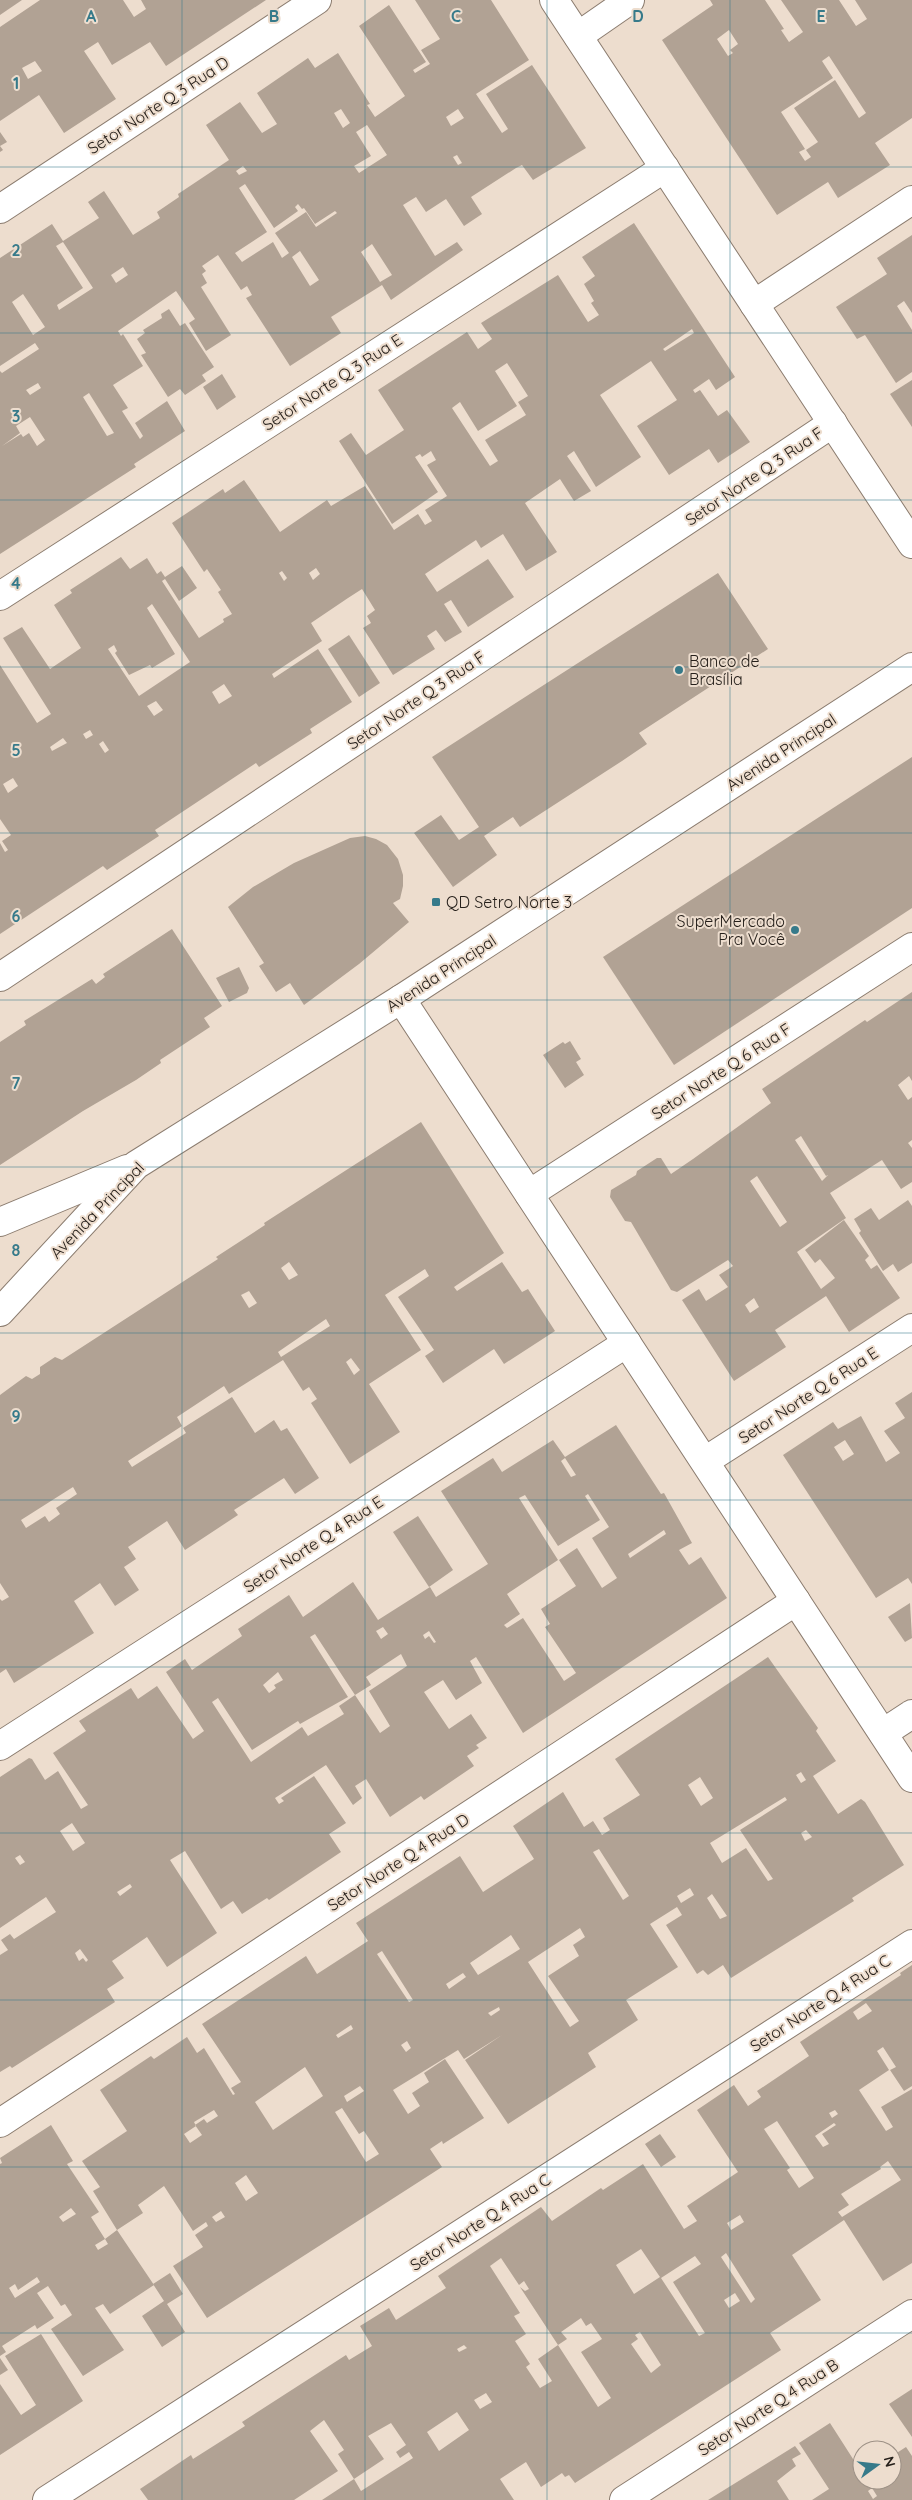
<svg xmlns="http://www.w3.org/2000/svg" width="912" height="2500" font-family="Quicksand,sans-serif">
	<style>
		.building { fill: #b1a294; fill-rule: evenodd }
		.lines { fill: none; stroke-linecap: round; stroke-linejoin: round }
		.minor-casing { stroke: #8b7c6f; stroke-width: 30 }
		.tertiary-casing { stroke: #8b7c6f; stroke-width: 30 }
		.minor { stroke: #fff; stroke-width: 28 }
		.tertiary { stroke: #fff; stroke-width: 28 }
		.grid { fill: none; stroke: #367a8a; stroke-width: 1; stroke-opacity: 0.55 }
		.poi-dot { fill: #367a8a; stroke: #edddce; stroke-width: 2 }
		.labels { text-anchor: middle; stroke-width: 4; stroke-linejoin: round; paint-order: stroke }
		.street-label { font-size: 16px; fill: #26201b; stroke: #edddce }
		.poi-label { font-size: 16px; fill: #26201b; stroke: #edddce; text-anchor: start }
		.grid-label { font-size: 16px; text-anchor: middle; font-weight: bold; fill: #367a8a; stroke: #edddce; stroke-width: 4; stroke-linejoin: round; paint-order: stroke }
	</style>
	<rect width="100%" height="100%" fill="#edddce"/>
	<g class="building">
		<path d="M0 0H22L0 15Z"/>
		<path d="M40 0H123L134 17 146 9 141 0H266L166 66 150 42 112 65 98 42 84 51 116 99 64 133 39 95 0 121V27ZM35 61 42 71 28 79 22 68Z"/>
		<path d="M415 0H491L529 60 476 94 502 133 508 129 486 94 532 65 586 148 533 180 522 165 516 168 471 197 482 214 464 226 446 199 426 212 416 197 403 205 435 256 457 242 463 250 391 300 382 285 331 317 341 333 290 366 246 298 252 295 247 286 241 290 218 255 202 266 206 271 202 274 207 283 201 287 231 335 206 351 189 323 195 319 176 291 118 331 121 336 123 334 143 366 113 385 128 408 122 411 140 439 143 436 135 423 167 401 185 431 134 464 136 467 0 554V371L2 373 39 349 35 343 0 366V258L52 224 63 241 99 218 88 202 104 191 133 235 160 218 157 212 179 197 178 194 229 160 206 125 240 102 262 133 277 124 257 93 308 58 315 68 338 53 370 104 367 105 375 117 405 96 359 26 389 5 426 62 413 70 415 73 430 64 421 50 440 39ZM341 109 350 123 343 128 334 113ZM458 109 464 118 451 126 446 117ZM367 125 387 155 359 173 354 166 371 156 356 132ZM457 155 462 163 458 165 453 157ZM243 166 247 171 239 175 236 171ZM245 184 274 228 298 211 295 207 298 204 302 209 304 208 315 224 335 211 337 213 316 227 306 212 275 233 289 253 282 258 273 242 242 262 235 253 267 232 239 188ZM63 242 93 288 59 310 57 305 83 288 56 246ZM372 244 392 275 380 282 361 252ZM300 251 319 280 310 286 292 257ZM123 267 128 275 116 283 111 275ZM23 294 45 327 33 335 12 302ZM38 383 41 388 30 395 26 390ZM89 393 114 433 107 436 83 397ZM30 417 45 440 37 446 29 433 23 437 21 434 2 446 20 433 16 426Z"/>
		<path d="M710 0H765L784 29 781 30 789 42 803 32 781 0H839L856 26 867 19 855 0H912V118L875 143 890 165 838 198 828 182 777 215 662 40 713 5ZM729 30 738 44 730 50 733 53 728 56 717 39ZM829 56 866 113 859 118 835 80 794 108 818 142 806 150 811 157 805 161 799 152 805 149 781 112 833 78 822 61Z"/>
		<path d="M0 132 7 142 0 146 3 150 0 152Z"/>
		<path d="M634 223 735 377 716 390 709 379 693 390 695 393 700 390 718 416 727 410 750 442 718 463 709 449 669 475 637 426 677 400 651 361 600 395 641 457 596 487 574 451 567 456 591 491 574 501 560 479 525 503 557 552 526 571 503 534 481 548 476 540 425 574 437 592 488 559 514 597 468 627 451 600 444 604 462 632 445 642 436 630 427 636 435 649 393 675 363 628 371 623 367 616 375 610 362 589 348 598 311 623 322 641 272 674 274 678 318 649 352 702 310 729 312 733 259 767 256 763 155 830 159 836 107 870 103 866 0 934V843L5 852 8 850 2 841 11 835 0 819V665L37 723 51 714 3 638 22 627 50 669 81 648 54 605 72 593 70 590 121 557 130 569 147 558 157 574 161 571 165 577 182 566 197 588 179 601 165 579 162 581 199 638 224 622 223 619 232 614 218 592 221 590 207 569 204 572 172 523 223 489 225 493 244 480 280 532 327 500 331 506 365 486 394 530 418 514 425 525 432 521 425 510 447 496 427 465 436 460 431 451 422 457 420 454 415 457 438 492 392 524 339 441 351 433 366 455 404 430 378 390 467 332 478 349 492 339 481 323 558 275 588 322 599 315 591 303 594 301 584 284 595 276 582 257ZM692 329 694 333 665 351 663 349ZM507 363 528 396 518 402 526 415 485 440 498 461 490 466 452 408 460 402 478 431 517 406 495 371ZM316 568 320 574 313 580 309 573ZM282 571 287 578 284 581 279 573ZM152 604 190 662 139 696 108 649 114 645 117 651 115 653 129 675 150 665 152 668 175 654 147 608ZM224 684 232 696 219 704 212 692ZM156 701 163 710 154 716 147 706ZM90 730 93 735 86 739 83 734ZM63 738 67 743 52 751 50 747ZM103 741 109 750 105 753 99 744ZM13 778 18 786 8 793 3 784Z"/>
		<path d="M912 235V313L904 301 897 306 912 330V372L896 383 865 335 857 339 836 307 887 274 877 258Z"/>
		<path d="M169 309 180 326 185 323 214 367 202 375 206 381 185 395 180 389 168 397 141 355 146 353 137 339 145 333 143 330 162 318 161 314Z"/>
		<path d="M222 374 236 397 217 410 203 387Z"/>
		<path d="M912 380V427L890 394Z"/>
		<path d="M718 573 768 649 639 733 647 744 622 761 520 827 513 817 484 836 497 855 453 887 414 833 441 815 459 840 479 827 432 757Z"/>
		<path d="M349 635 380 683 359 697 328 649Z"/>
		<path d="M912 757V908L674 1065 603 957Z"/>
		<path d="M365 836 376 839 387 845 398 859 403 875V886L400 899 393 903 409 922 359 964 304 1005 290 983 276 992 259 966 264 963 228 907 253 887 294 863 350 838Z"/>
		<path d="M172 929 222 1006 204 1018 210 1027 160 1060 161 1063 136 1080 83 1111 0 1165V1042L26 1025 24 1021 92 979 96 984 105 977 103 974Z"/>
		<path d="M239 967 249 988 247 993 229 1002 216 978Z"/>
		<path d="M912 992V1081L909 1076 898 1085 908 1100 912 1097V1140L908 1143 912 1148V1182L901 1189 882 1160 830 1193 846 1218 797 1252 821 1289 835 1278 820 1259 815 1263 805 1250 844 1220 869 1256 865 1260 871 1269 877 1265 900 1298 849 1332 826 1296 775 1330 786 1347 734 1381 682 1300 699 1289 706 1301 728 1287 719 1275 733 1266 728 1260 677 1292 671 1290 631 1222 625 1221 610 1197 611 1190 636 1175 637 1171 657 1158H661L671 1174 693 1159 771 1103 762 1089 865 1020 867 1022ZM801 1136 826 1176 828 1175 822 1181 795 1140ZM757 1176 787 1222 780 1227 750 1181ZM754 1298 759 1307 750 1313 745 1305Z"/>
		<path d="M570 1041 581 1059 576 1062 584 1075 565 1088 543 1055 563 1042 565 1044Z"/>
		<path d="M421 1122 504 1253 454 1287 457 1291 502 1262 522 1292 528 1289 555 1331 504 1364 494 1349 443 1383 425 1356 434 1350 398 1297 429 1276 425 1269 385 1295 421 1350 369 1384 400 1432 350 1464 311 1403 317 1399 309 1387 303 1391 283 1360 229 1394 224 1386 177 1417 182 1426 128 1461 132 1467 186 1433 183 1428 232 1397 255 1433 274 1420 281 1431 287 1428 319 1478 295 1494 284 1478 234 1510 238 1515 185 1550 167 1521 128 1547 136 1559 124 1567 139 1590 115 1606 100 1583 74 1601 94 1633 14 1683 6 1669 0 1673V1599L2 1601 9 1597 0 1583V1395L26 1376 32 1379 40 1374V1367L55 1357 62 1360 218 1259 216 1257 265 1225 264 1223ZM289 1262 298 1275 289 1280 281 1268ZM249 1291 257 1303 249 1308 241 1295ZM326 1319 330 1326 281 1357 278 1352ZM351 1358 360 1370 354 1375 346 1362ZM73 1487 77 1494 56 1508 60 1514 49 1522 45 1516 26 1528 21 1520Z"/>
		<path d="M908 1200 912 1206V1263L898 1272 893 1264 883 1271 859 1233 861 1231 854 1219 871 1208 879 1220Z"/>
		<path d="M912 1392V1584L908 1578 876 1598 783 1455 833 1422 838 1429 861 1416 886 1462 900 1453 884 1431 905 1418 895 1403ZM845 1440 854 1454 843 1461 834 1447Z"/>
		<path d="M616 1425 661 1494 664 1493 692 1543 679 1550 689 1565 701 1557 727 1598 523 1733 476 1657 470 1661 482 1683 456 1700 443 1680 424 1692 449 1729 471 1714 487 1738 476 1745 479 1748 467 1756 474 1766 424 1800 421 1796 390 1817 366 1779 355 1786 362 1798 353 1805 326 1765 275 1798 279 1804 284 1801 281 1798 314 1776 346 1823 329 1834 341 1852 269 1900 267 1898 242 1914 233 1901 221 1909 185 1851 170 1860 217 1933 167 1967 147 1937 112 1961 124 1978 107 1989 115 2002 12 2068 10 2066 0 2072V1955L8 1950 1 1940 10 1934 14 1939 56 1912 46 1897 0 1928V1777L29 1758 32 1759 45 1780 58 1771 81 1809 88 1805 53 1753 86 1731 79 1721 131 1688 138 1699 157 1686 193 1739 204 1731 166 1672 185 1659 192 1670 242 1636 238 1629 289 1595 303 1617 353 1582 378 1620 430 1587 436 1597 488 1564 441 1491 493 1458 502 1472 553 1440 565 1457ZM565 1458 576 1475 571 1477 561 1461ZM588 1494 609 1527 592 1538 617 1578 602 1588 577 1548 559 1560 576 1586 541 1609 550 1624 545 1627 576 1673 564 1681 523 1618 507 1628 504 1625 520 1614 507 1594 558 1560 519 1498 525 1495 558 1546 600 1520 585 1496ZM664 1530 666 1534 630 1558 628 1554ZM383 1627 388 1634 381 1639 376 1631ZM429 1631 436 1642 434 1643 429 1636 425 1639 423 1635ZM315 1634 355 1695 371 1685 366 1677 401 1654 407 1666 369 1691 390 1726 380 1733 355 1695 339 1706 344 1714 308 1736 302 1727 251 1762 212 1702 218 1698 252 1750 298 1721 300 1724 348 1697 310 1637ZM278 1672 283 1680 274 1685 276 1688 269 1693 263 1685ZM72 1823 85 1843 73 1851 60 1831ZM20 1855 25 1862 20 1865 15 1858ZM130 1884 132 1887 120 1896 117 1892ZM80 1949 88 1960 86 1962 83 1958 79 1961 75 1953Z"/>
		<path d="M418 1516 453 1570 429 1587 393 1532Z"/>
		<path d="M910 1603 912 1638 905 1642 888 1617Z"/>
		<path d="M768 1657 818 1728 816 1731 836 1761 813 1776 838 1814 861 1799 865 1802 904 1865 852 1898 854 1901 731 1978 723 1965 708 1975 703 1970 697 1974 666 1925 682 1915 677 1907 650 1924 678 1967 626 2000 638 2020 588 2053 596 2067 508 2124 465 2060 502 2035 464 2059 458 2050 393 2090 408 2114 420 2106 412 2093 429 2082 424 2073 445 2059 484 2118 443 2144 442 2141 430 2149 442 2167 207 2318 173 2266 203 2247 195 2235 208 2226 206 2222 193 2231 164 2186 138 2205 143 2213 117 2230 93 2191 100 2187 82 2161 127 2131 100 2090 151 2056 154 2059 187 2037 197 2053 204 2048 233 2095 235 2094 231 2088 241 2082 202 2024 306 1956 317 1974 368 1941 356 1923 460 1856 483 1892 534 1859 513 1826 563 1792 584 1827 593 1821 602 1835 610 1830 603 1818 640 1795 615 1759ZM801 1772 806 1780 801 1783 796 1775ZM700 1777 713 1798 701 1806 688 1785ZM785 1797 787 1800 740 1830 773 1879 768 1881 746 1848 722 1863 710 1843ZM806 1830 812 1837 805 1841 801 1833ZM599 1849 629 1896 623 1900 593 1852ZM690 1888 694 1895 681 1903 677 1896ZM712 1894 727 1916 720 1919 707 1898ZM580 1928 585 1937 573 1945 579 1956 548 1976 579 2021 570 2027 528 1962ZM511 1935 520 1949 478 1975 470 1963ZM382 1951 413 2000 409 2002 377 1954ZM463 1973 466 1977 449 1989 446 1984ZM499 2007 500 2010 491 2016 488 2013ZM351 2025 353 2029 338 2038 336 2035ZM407 2041 411 2048 406 2052 401 2045ZM305 2067 323 2096 273 2130 255 2102ZM360 2086 364 2091 347 2102 344 2096ZM342 2108 359 2134 364 2131 379 2154 366 2162 335 2112ZM214 2110 218 2116 207 2123 204 2119 195 2125 202 2135 190 2143 184 2134 196 2126 194 2122ZM246 2175 258 2193 246 2201 235 2183ZM221 2211 225 2217 216 2222 212 2217Z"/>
		<path d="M912 1965V2086L904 2091 890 2070 896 2067 883 2047 877 2051 889 2070 859 2090 886 2131 893 2127 881 2107 912 2089V2263L883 2281 844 2220 792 2255 821 2300 770 2333 781 2350 575 2483 569 2475 565 2477 562 2473 541 2487 526 2462 500 2479 514 2500H322L354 2479 361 2491 413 2458 409 2452 400 2458 396 2452 406 2445 391 2423 368 2436 384 2459 354 2479 338 2454 344 2450 324 2420 310 2431 338 2471 294 2500H148L140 2489 191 2455 193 2459 245 2426 242 2422 346 2355 349 2360 372 2346 360 2326 389 2308 396 2320 446 2288 438 2276 541 2207 552 2221 601 2188 603 2190 643 2164 684 2229 697 2221 687 2206 738 2172 697 2110 734 2085 748 2106 761 2097 757 2091 809 2056 800 2042 901 1975 900 1973ZM866 2003 872 2011 858 2020 853 2012ZM835 2110 838 2114 832 2118 829 2113ZM777 2121 814 2178 799 2188 787 2170 790 2168 764 2129ZM834 2123 836 2125 822 2134 829 2144 823 2147 815 2136ZM888 2161 901 2180 842 2217 838 2212 849 2205 841 2194 881 2169 880 2167ZM740 2215 744 2222 731 2230 727 2223ZM641 2249 660 2277 634 2294 616 2265ZM726 2253 755 2299 751 2303 721 2257ZM695 2256 701 2264 673 2282 705 2333 699 2336 661 2278ZM501 2258 519 2285 524 2281 529 2289 525 2291 520 2287 558 2345 567 2339 561 2332 581 2318 586 2326 591 2323 602 2339 581 2352 611 2398 598 2407 558 2345 538 2359 552 2381 540 2388 526 2367 530 2364 515 2341 526 2334 514 2316 520 2313 490 2266ZM735 2293 740 2301 729 2308 724 2300ZM640 2332 661 2365 651 2373 631 2344 638 2339 635 2335ZM464 2345 467 2348 459 2352 457 2349ZM486 2393 492 2402 480 2409 474 2400ZM457 2412 469 2430 439 2451 427 2432Z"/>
		<path d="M51 2125 73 2161 67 2164 99 2212 91 2217 105 2239 117 2230 154 2285 110 2314 103 2304 95 2308 124 2350 83 2376 51 2329 72 2315 65 2304 61 2306 48 2286 37 2293 54 2318 37 2329 35 2325 2 2346 6 2352 0 2356V2164L2 2163 0 2158ZM71 2208 76 2214 63 2222 59 2217ZM105 2239 108 2244 98 2250 95 2245ZM37 2277 40 2282 15 2298 9 2288 15 2284 18 2290Z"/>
		<path d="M660 2134 676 2157 661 2167 645 2144Z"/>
		<path d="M170 2273 183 2294 167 2304 185 2332 162 2347 142 2316 164 2301 153 2284Z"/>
		<path d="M41 2334 83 2401 0 2455V2384L21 2415 36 2405 5 2356Z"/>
		<path d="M0 2358 8 2370 0 2375Z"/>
		<path d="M912 2389V2437L889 2404Z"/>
		<path d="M830 2423 862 2473V2480H892V2456L906 2447 912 2456V2500H812L829 2489 799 2443ZM872 2488 877 2496 873 2499 868 2491Z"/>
		<path d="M795 2446 801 2454 792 2459 796 2466 777 2481 789 2500H708Z"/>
	</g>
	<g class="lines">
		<g class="minor-casing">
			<g id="minor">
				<path d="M554 0 912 544"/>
				<path d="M578 36 630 0"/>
				<path d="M0 209 317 0"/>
				<path d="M754 304 912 200"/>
				<path d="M0 596 665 168"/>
				<path d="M0 977 833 423"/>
				<path d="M401 999 912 1778"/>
				<path d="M529 1194 912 947"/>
				<path d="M705 1461 912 1328"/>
				<path d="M883 1733 912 1714"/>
				<path d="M0 1746 627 1343"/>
				<path d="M0 2123 796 1601"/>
				<path d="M47 2500 912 1944"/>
				<path d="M624 2500 912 2314"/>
			</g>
		</g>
		<g class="tertiary-casing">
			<g id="tertiary">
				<path d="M0 1222 127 1169"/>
				<path d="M0 1312 136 1165 401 999 912 667"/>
			</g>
		</g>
		<use href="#minor" class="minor"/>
		<use href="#tertiary" class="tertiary"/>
	</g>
	<path class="grid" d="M182 0V2500M365 0V2500M547 0V2500M730 0V2500M0 167H912M0 333H912M0 500H912M0 667H912M0 833H912M0 1000H912M0 1167H912M0 1333H912M0 1500H912M0 1667H912M0 1833H912M0 2000H912M0 2167H912M0 2333H912"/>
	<g class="poi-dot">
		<circle cx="679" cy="670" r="5"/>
		<rect x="431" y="897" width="10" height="10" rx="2.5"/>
		<circle cx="795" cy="930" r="5"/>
	</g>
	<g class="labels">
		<g class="street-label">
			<text transform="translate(158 105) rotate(-33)" y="6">Setor Norte Q 3 Rua D</text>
			<text transform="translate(332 382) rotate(-33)" y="6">Setor Norte Q 3 Rua E</text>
			<text transform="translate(754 476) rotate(-34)" y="6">Setor Norte Q 3 Rua F</text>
			<text transform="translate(416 700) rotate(-34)" y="6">Setor Norte Q 3 Rua F</text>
			<text transform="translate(781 752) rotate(-33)" y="6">Avenida Principal</text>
			<text transform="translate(441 973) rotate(-33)" y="6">Avenida Principal</text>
			<text transform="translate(721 1071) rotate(-33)" y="6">Setor Norte Q 6 Rua F</text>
			<text transform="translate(97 1210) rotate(-46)" y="6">Avenida Principal</text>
			<text transform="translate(808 1395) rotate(-33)" y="6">Setor Norte Q 6 Rua E</text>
			<text transform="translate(313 1544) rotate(-33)" y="6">Setor Norte Q 4 Rua E</text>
			<text transform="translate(398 1862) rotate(-33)" y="6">Setor Norte Q 4 Rua D</text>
			<text transform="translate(820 2003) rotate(-33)" y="6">Setor Norte Q 4 Rua C</text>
			<text transform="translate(480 2222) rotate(-33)" y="6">Setor Norte Q 4 Rua C</text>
			<text transform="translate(768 2407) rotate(-33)" y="6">Setor Norte Q 4 Rua B</text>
		</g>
		<g class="poi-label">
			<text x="689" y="667">Banco de<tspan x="689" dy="18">Brasília</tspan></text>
			<text x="446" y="908">QD Setro Norte 3</text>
			<text x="785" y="927" text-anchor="end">SuperMercado<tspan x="785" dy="18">Pra Você</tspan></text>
		</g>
	</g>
	<g class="grid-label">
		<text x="91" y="22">A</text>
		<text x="274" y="22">B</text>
		<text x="456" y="22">C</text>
		<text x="638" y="22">D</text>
		<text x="821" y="22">E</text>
		<text x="16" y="89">1</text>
		<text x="16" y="256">2</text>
		<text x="16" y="422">3</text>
		<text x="16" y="589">4</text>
		<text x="16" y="756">5</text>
		<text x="16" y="922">6</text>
		<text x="16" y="1089">7</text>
		<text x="16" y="1256">8</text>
		<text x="16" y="1422">9</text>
	</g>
	<g transform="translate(877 2465) rotate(75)"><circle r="24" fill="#edddce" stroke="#9d9186"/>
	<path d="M0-4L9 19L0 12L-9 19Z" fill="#367a8a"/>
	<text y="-8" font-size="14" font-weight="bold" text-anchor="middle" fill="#26201b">N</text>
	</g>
</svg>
